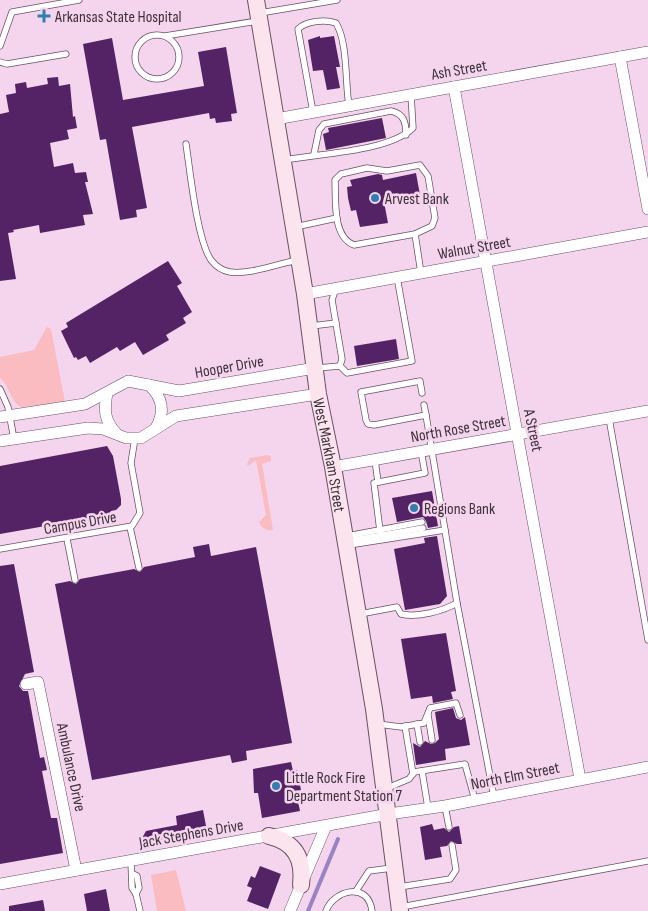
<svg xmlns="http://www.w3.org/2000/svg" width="648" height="911" font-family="'Sofia Sans Condensed',sans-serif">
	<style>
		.green { fill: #fabcc1 }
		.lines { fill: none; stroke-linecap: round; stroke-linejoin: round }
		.stream { stroke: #9884c2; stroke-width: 4 }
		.building { fill: #532365 }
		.lane-casing { stroke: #6a5165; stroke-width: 7 }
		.street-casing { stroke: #6a5165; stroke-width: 12 }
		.secondary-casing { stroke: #6a5165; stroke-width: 18 }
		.lane { stroke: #fff; stroke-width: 5.5 }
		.street { stroke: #fff; stroke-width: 11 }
		.secondary { stroke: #fbe4ed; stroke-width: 16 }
		.poi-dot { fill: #2d80b0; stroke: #f4d5ed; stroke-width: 2 }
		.labels { text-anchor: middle; stroke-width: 5; stroke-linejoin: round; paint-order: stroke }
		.poi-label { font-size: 16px; fill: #3c3039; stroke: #f4d5ed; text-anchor: start }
		.street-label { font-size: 16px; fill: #3c3039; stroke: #f4d5ed }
	</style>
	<rect width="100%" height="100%" fill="#f4d5ed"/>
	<g class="green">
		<path d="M47 327 51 329 65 402 21 407C10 401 10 386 0 378V357L34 350Z"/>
		<path d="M268 455 271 457V461L262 464 273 530C266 531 262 528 259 522L266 515 256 460 248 466 247 464 250 458Z"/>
		<path d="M176 870 186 911H157L151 875Z"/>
	</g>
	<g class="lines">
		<path class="stream" d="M308 911 338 839"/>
	</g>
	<g class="building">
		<path d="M320 36V38L334 36 340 67H336L340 88 327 90 323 70 313 71 308 40Z"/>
		<path d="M112 38 123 100 204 86 198 52 226 47 237 113 231 114 232 121 216 123 215 118 210 119 209 113 132 127 147 208 136 210 137 217 120 220 106 139 100 140 83 44Z"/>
		<path d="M58 77 59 86 70 84 73 117 75 116 77 128 67 130 69 139 50 143 54 167 73 163 75 173 86 172 88 182H85L93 214 83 215 85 225 40 233 39 225 13 230 14 232 8 233 16 279 0 281V114L9 112 6 95 16 93 15 84 26 82 27 88 48 84 47 78Z"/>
		<path d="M382 118 386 138 326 150 323 134 329 132 328 128Z"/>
		<path d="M416 173 420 195 384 202 388 223 360 227 356 210 351 211 348 198 347 187 352 186 350 180 378 174 382 175 383 180Z"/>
		<path d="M168 261 182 283 177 286 192 312 183 318 186 323 166 335 169 340 143 355 135 342 120 351 117 347 90 363 86 356 78 360 76 357 74 358 61 331 68 327 66 323Z"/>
		<path d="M396 339 399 359 357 366 354 346Z"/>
		<path d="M107 446 113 456 121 499V505L116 510 111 511 108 515 0 534V466Z"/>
		<path d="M432 491 438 526 428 528 426 521 423 517 397 522 392 498Z"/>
		<path d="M437 536 447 596 440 604 405 610 394 549 425 543 424 538Z"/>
		<path d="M209 544 211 556 256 547 292 743 246 751 247 760 232 763 230 755 92 780 55 584 70 581 76 584 80 579 134 569 140 572 144 567 195 557 193 547Z"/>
		<path d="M14 564 34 672 25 674 19 686 23 691H28L40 758 44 757 47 770 42 771 51 818H57L63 853 0 864V566Z"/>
		<path d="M446 633 456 691 451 692 453 699 433 703 432 696 411 699 401 639Z"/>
		<path d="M453 708 456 718 461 720 465 717 470 745 445 749 446 760 416 765 413 743 420 747 425 741 431 744 435 743 439 739 435 712Z"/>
		<path d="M291 762 293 771 297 770 301 790 296 791 300 811 262 818 258 793H254L253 769Z"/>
		<path d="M203 810 206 826 201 827 202 831 139 844 146 831 177 825 176 816Z"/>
		<path d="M432 824 434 830 444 828 449 832 454 827 459 826 462 844H457L451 841 447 846 440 847 442 857 425 860 420 827Z"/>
		<path d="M260 866 281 874 268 909 247 901 252 888 247 886 251 876 255 878Z"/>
		<path d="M106 889 110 911H87L84 894Z"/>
		<path d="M43 900 45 911H9V906Z"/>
	</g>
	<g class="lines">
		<g class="lane-casing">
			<g id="lane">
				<path d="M260 13 337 0"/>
				<circle cx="157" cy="57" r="22"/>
				<path d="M165 36 257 21"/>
				<path d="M0 46 12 12 79 0"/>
				<path d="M0 62 7 64 66 54"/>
				<path d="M313 112 298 29C306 21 325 19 336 23 348 43 345 82 349 106"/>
				<path d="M186 144C190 170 197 240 211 260 215 265 222 271 230 272 248 275 278 264 297 260"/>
				<path d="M314 154 319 130 324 124 391 111C404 114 406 122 406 135"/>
				<path d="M285 160C320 153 388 152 413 128L411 95"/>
				<path d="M420 165 428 176 435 218 432 226 415 234 354 245C332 237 336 199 335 180L341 174 367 168 387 171Z"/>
				<path d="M295 227 337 218"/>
				<path d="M415 234 421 273"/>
				<path d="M311 326 336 323"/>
				<path d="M340 366 347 373 412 361 397 277"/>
				<path d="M317 368 340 366 342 359 332 300 336 288"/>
				<path d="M0 389 8 407 14 439"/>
				<path d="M422 393 420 381 361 392 366 420 368 424 374 425 426 415 457 603 494 797"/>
				<path d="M424 405 426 415"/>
				<path d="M609 418 648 640"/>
				<path d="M375 460 378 482"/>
				<path d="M130 527 139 568"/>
				<path d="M347 536 422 522"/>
				<path d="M67 539 75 580"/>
				<path d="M381 539 374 483 425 473 421 451"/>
				<path d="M348 541 423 528"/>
				<path d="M349 545 445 530"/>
				<path d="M0 549 132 526 140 513 131 463 135 438"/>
				<path d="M360 614 397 607 401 614C417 618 443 611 457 603"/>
				<path d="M428 715 432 740"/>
				<path d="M378 724 401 727 424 723 430 708 456 703 460 715"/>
				<path d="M417 724 420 742"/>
				<path d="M405 726 413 774"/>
				<path d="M422 771 428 808"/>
				<path d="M385 789 409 779 414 772 465 764 475 800"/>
				<path d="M445 806 449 827"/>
				<path d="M131 861 132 888 136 894 140 911"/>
				<path d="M133 874 137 876 139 888 136 894"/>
				<path d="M399 887 450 879 456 870 452 845"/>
				<path d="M356 891 369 871 392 868"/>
				<path d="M401 907 648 861"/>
				<path d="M326 911C333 891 368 880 372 911"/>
			</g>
		</g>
		<g class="street-casing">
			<g id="street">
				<path d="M620 57 648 209"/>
				<path d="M454 87 580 779"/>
				<path d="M276 119 648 52"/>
				<path d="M305 294 648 232"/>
				<path d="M149 385C163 398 165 412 156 428"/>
				<path d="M107 393C104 410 104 420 116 433"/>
				<path d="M0 417 85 404 128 381 179 391 315 368"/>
				<path d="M0 441 88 428 103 429 126 438H141L176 416 318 394"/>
				<path d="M333 467 648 411"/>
				<path d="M26 684 38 682 76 870"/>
				<path d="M0 884 389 814 445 806 648 767"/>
				<path d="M290 911 326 826"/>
			</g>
		</g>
		<g class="secondary-casing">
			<g id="secondary">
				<path id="s1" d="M256 0 305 294 318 394 333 467 374 709 400 911"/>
				<path d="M269 836C295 842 304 859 301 885"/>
			</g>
		</g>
		<use href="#lane" class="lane"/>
		<use href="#street" class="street"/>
		<use href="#secondary" class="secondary"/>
	</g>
	<g class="poi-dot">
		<path d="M41.5 8.5h5v5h5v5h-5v5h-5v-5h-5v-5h5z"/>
		<circle cx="375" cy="198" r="5"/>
		<circle cx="414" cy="508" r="5"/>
		<circle cx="276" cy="786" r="5"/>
	</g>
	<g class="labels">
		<g class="poi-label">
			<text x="55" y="22">Arkansas State Hospital</text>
			<text x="385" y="204">Arvest Bank</text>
			<text x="424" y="514">Regions Bank</text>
			<text x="286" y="783">Little Rock Fire<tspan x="286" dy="18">Department Station 7</tspan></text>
		</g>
		<g class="street-label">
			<text transform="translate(459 69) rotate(-10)" y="6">Ash Street</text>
			<text transform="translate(474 247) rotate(-10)" y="6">Walnut Street</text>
			<text transform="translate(229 366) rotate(-10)" y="6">Hooper Drive</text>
			<text transform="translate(458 428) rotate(-10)" y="6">North Rose Street</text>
			<text transform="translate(534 430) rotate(78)" y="6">A Street</text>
			<text dy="6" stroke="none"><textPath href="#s1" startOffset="461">West Markham Street</textPath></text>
			<text transform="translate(80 522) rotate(-10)" y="6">Campus Drive</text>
			<text transform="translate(72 767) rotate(78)" y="6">Ambulance Drive</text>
			<text transform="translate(515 775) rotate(-11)" y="6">North Elm Street</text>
			<text transform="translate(191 833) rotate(-10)" y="6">Jack Stephens Drive</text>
		</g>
	</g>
</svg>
